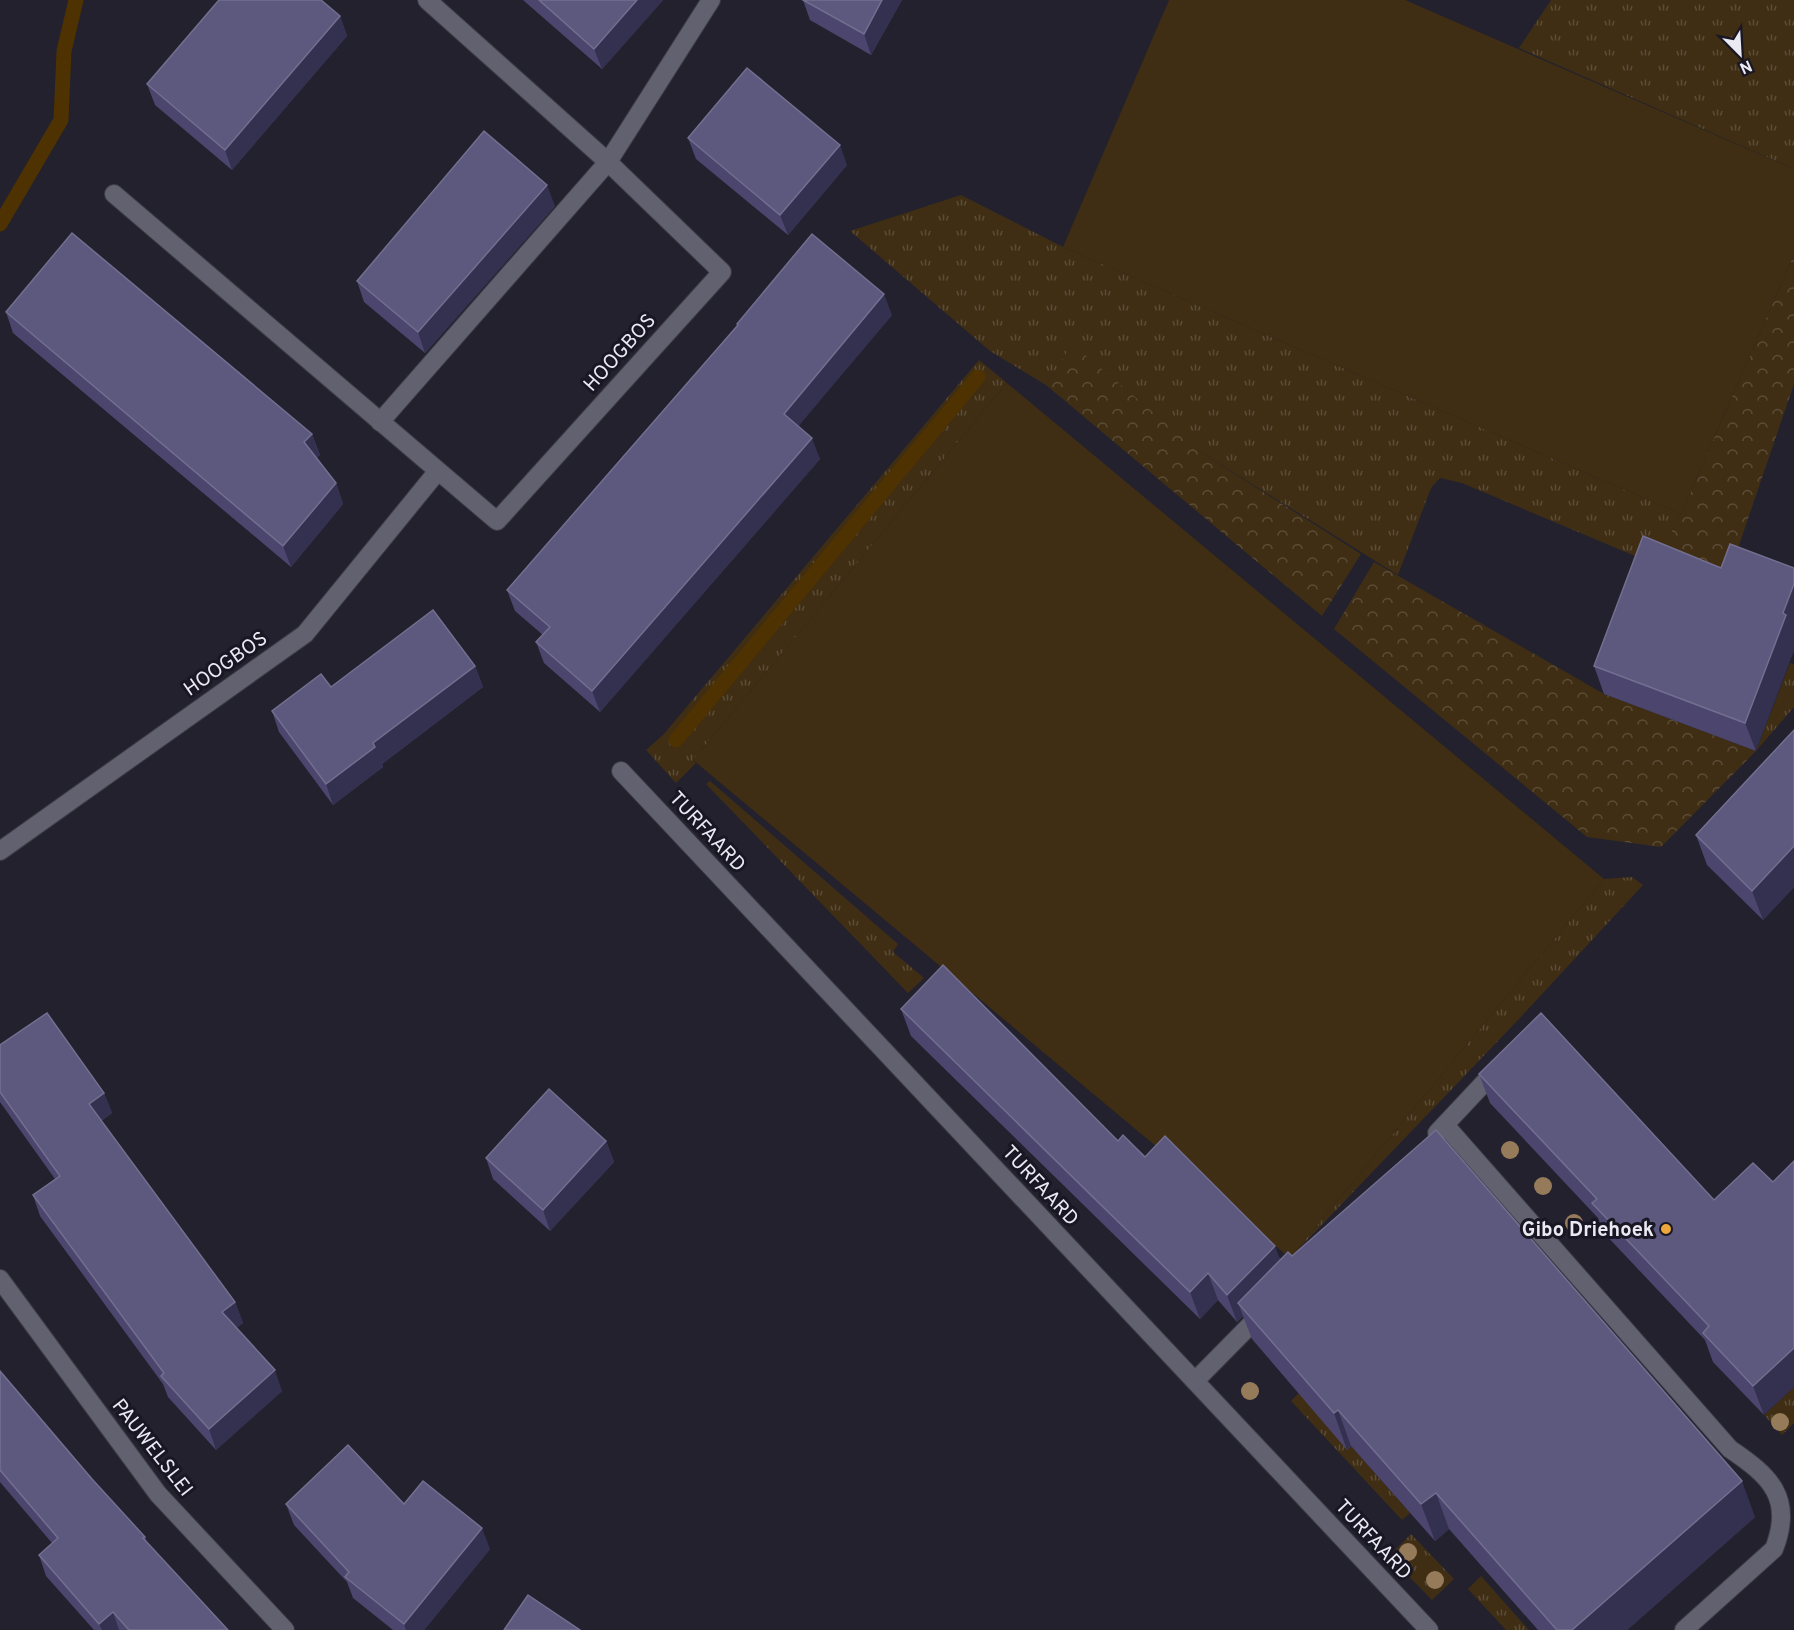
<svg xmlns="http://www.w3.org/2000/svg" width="1794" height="1630" font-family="Overpass,sans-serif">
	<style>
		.grass { fill: url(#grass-tufts) }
		.forest { fill: url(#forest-crowns) }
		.pitch { fill: #3f2e14 }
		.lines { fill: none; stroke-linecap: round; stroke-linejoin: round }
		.stream { stroke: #4e3201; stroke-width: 15 }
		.minor-casing { stroke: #3c3b46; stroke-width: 20 }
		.minor { stroke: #626170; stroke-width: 18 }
		.tree { fill: #967b5b }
		.wall { fill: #4c466f }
		.shaded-wall { fill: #34304f }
		.building { fill: #5d587d; stroke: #736f90; stroke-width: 1.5 }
		.poi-dot { fill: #eda83b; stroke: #181723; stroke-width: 2 }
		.labels { text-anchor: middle; stroke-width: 6; stroke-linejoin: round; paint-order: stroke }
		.street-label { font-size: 20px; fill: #ebeaf3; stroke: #181723 }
		.poi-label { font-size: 20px; font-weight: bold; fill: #ebeaf3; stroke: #181723; text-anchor: end }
	</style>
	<defs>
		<pattern id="grass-tufts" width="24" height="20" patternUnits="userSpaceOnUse" patternTransform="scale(1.5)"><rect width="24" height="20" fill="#3f2e14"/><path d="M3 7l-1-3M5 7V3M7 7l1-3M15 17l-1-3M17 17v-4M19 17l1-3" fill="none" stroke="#5b4c37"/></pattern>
		<pattern id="forest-crowns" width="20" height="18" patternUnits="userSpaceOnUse" patternTransform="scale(1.5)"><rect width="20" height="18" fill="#3f2e14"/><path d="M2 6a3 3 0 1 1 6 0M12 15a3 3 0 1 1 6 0" fill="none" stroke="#5b4c37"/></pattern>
	</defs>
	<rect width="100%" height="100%" fill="#22212d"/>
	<g class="grass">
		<path d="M1551 0H1794V169L1519 48Z"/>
		<path d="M961 195 1063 247 1681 514 1654 564 1462 483 1440 478 1431 488 1398 575 1199 451 1072 345 1046 385 990 351 850 231Z"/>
		<path d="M979 360 1007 383 693 760 696 763 676 783 646 750 663 735Z"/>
		<path d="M1790 663 1794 664V707L1756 751Z"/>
		<path d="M710 781 898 944 893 952 924 978 908 993 706 784Z"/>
		<path d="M1632 877 1643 885 1518 1020 1290 1258 1604 879Z"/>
		<path d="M1794 1387V1423L1782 1435 1764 1415Z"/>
		<path d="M1299 1393 1351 1446 1410 1513 1402 1520 1291 1401Z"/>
		<path d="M1411 1534 1454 1579 1432 1600 1389 1556Z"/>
		<path d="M1481 1576 1529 1630H1506L1468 1589Z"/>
	</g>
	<g class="forest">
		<path d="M1794 254V384L1723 592 1654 564 1681 514Z"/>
		<path d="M1072 344 1199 451 1361 554 1322 616 1046 385Z"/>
		<path d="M1374 562 1604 694 1756 751 1661 847 1587 837 1334 629Z"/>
	</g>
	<g class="pitch">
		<path d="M1169 0H1405L1794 169V254L1681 514 1063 247Z"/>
		<path d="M1007 383 1604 879 1290 1258 693 760Z"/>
	</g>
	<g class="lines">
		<g class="stream">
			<path d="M0 224 61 120 64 51 76 0"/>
			<path d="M676 740 978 377"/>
		</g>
		<g class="minor-casing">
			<g id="minor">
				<path d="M114 194 497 521 722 272 608 162 427 0"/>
				<path d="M380 422 608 162 711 0"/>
				<path d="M621 771 1429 1630"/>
				<path d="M0 851 305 634 437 472"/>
				<path d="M1445 1125 1730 1449C1770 1476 1794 1498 1774 1549L1684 1630"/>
				<path d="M1437 1133 1498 1068"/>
				<path d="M0 1279 158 1494 285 1630"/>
				<path d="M1195 1381 1265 1310"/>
			</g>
		</g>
		<use href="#minor" class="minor"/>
	</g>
	<g class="tree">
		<circle cx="1510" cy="1150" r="9"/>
		<circle cx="1543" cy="1186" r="9"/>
		<circle cx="1574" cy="1223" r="9"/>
		<circle cx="1250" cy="1391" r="9"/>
		<circle cx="1780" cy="1422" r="9"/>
		<circle cx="1408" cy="1552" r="9"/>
		<circle cx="1435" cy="1580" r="9"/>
	</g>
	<g class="wall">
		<path d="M523 0H663L602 69Z"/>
		<path d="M803 0H902L871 55 810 20Z"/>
		<path d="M340 16 347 36 232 170 155 105 147 84Z"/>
		<path d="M688 138 847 165 788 235 696 159Z"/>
		<path d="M555 206 425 353 364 302 357 281Z"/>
		<path d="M6 312 312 434 320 455 316 458 336 483 343 504 291 567 13 333Z"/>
		<path d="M892 315 798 426 820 459 600 712 544 663 536 642 543 635 515 611 507 590 737 326V324Z"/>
		<path d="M1721 568 1756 751 1604 694 1594 666Z"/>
		<path d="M475 666 483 687 382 764 383 767 333 805 279 732 272 711 331 687Z"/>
		<path d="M1794 730V887L1763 920 1707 865 1696 835Z"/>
		<path d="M901 1009 1145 1157 1281 1259 1292 1256 1755 1517 1627 1630H1538L1449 1529 1435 1541 1351 1446 1347 1450 1252 1339 1243 1316 1237 1322 1218 1300 1200 1319 911 1036Z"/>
		<path d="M0 1045 104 1093 112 1113 101 1121 235 1302 243 1323 236 1328 282 1391 216 1450 168 1397 163 1384 40 1216 33 1195 55 1179 0 1102Z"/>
		<path d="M1479 1074 1714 1200 1764 1415 1713 1362 1705 1340 1603 1232 1598 1218 1490 1103Z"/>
		<path d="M606 1141 614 1162 550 1231 493 1179 486 1158Z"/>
		<path d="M0 1371 92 1479 145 1537 147 1543 228 1630H94L46 1576 39 1555 52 1543 0 1482Z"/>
		<path d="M286 1504H404L490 1549 424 1630H393L353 1598 347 1582 294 1525Z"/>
	</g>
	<g class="shaded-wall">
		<path d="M637 0H663L602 69 594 49Z"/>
		<path d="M882 0H902L871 55 864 34Z"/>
		<path d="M340 16 347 36 232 170 225 150Z"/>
		<path d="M840 145 847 165 788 235 780 215Z"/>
		<path d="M547 185 555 206 425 353 418 332Z"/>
		<path d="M884 294 892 315 791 435 784 414Z"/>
		<path d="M312 434 320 455 312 463 304 442Z"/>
		<path d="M812 438 820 459 600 712 592 691Z"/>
		<path d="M336 483 343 504 291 567 283 546Z"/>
		<path d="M1794 584V651L1756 751 1745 723Z"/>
		<path d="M475 666 483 687 382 764 383 767 333 805 326 784 373 743Z"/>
		<path d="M1794 846V887L1763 920 1752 891Z"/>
		<path d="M104 1093 112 1113 96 1124 89 1104Z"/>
		<path d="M606 1141 614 1162 550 1231 543 1210Z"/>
		<path d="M1275 1246 1285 1272 1238 1303 1243 1316 1237 1322 1227 1295Z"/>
		<path d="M1208 1273 1218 1300 1200 1319 1190 1292Z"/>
		<path d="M235 1302 243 1323 230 1333 222 1312Z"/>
		<path d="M1794 1348V1387L1764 1415 1753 1386Z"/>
		<path d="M275 1370 282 1391 216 1450 209 1429Z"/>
		<path d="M1338 1410 1351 1446 1347 1450 1334 1413Z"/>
		<path d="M1742 1481 1755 1517 1627 1630H1572Z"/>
		<path d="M1436 1493 1449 1529 1435 1541 1421 1504Z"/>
		<path d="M482 1528 490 1549 424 1630H406L404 1624Z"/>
		<path d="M113 1612 119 1630H102L99 1624Z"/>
	</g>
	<g class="building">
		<path d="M219 0H321L340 16 225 150 147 84Z"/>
		<path d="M539 0H637L594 49Z"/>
		<path d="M803 0H882L864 34Z"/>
		<path d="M747 68 840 145 780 215 688 138Z"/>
		<path d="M484 131 547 185 418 332 357 281Z"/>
		<path d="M72 233 312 434 304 442 336 483 283 546 6 312Z"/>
		<path d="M812 234 884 294 784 414 812 438 592 691 536 642 550 627 507 590 738 325 737 324Z"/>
		<path d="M1643 536 1721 568 1730 544 1794 568V584L1783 613 1786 615 1745 723 1594 666Z"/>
		<path d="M433 610 475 666 373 743 375 747 326 784 272 711 321 674 331 687Z"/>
		<path d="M1794 730V846L1752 891 1696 835Z"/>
		<path d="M943 965 1118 1141 1123 1135 1145 1157 1165 1136 1275 1246 1227 1295 1208 1273 1190 1292 901 1009Z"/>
		<path d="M47 1013 104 1093 89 1104 235 1302 222 1312 275 1370 209 1429 161 1376 164 1373 33 1195 60 1176 0 1092V1045Z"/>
		<path d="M1541 1013 1714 1200 1753 1163 1773 1182 1794 1161V1348L1753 1386 1703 1333 1709 1326 1592 1203 1597 1199 1479 1074Z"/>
		<path d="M549 1089 606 1141 543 1210 486 1158Z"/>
		<path d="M1436 1130 1742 1481 1572 1630H1557L1436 1493 1421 1504 1338 1410 1334 1413 1238 1303 1288 1252 1292 1256Z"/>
		<path d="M0 1371 92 1479 145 1537 143 1538 228 1630H129L113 1612 99 1624 39 1555 58 1538 0 1470Z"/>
		<path d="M348 1445 404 1504 423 1481 482 1528 404 1624 345 1577 349 1572 286 1504Z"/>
		<path d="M528 1595 580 1630H504Z"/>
	</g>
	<circle class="poi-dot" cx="1666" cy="1229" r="6"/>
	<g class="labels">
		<g class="street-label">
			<text transform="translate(619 352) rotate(-48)" y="7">HOOGBOS</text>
			<text transform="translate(225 663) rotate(-35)" y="7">HOOGBOS</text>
			<text transform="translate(708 831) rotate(47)" y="7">TURFAARD</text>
			<text transform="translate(1041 1185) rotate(47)" y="7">TURFAARD</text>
			<text transform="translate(153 1447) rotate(52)" y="7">PAUWELSLEI</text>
			<text transform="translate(1374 1539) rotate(47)" y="7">TURFAARD</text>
		</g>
		<g class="poi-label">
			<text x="1654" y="1236">Gibo Driehoek</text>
		</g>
	</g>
	<g transform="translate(1740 54) rotate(156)" stroke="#181723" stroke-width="4.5" paint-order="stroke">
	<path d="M0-4.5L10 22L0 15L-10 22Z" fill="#ebeaf3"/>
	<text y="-9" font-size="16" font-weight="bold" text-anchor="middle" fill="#ebeaf3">N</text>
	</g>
</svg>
